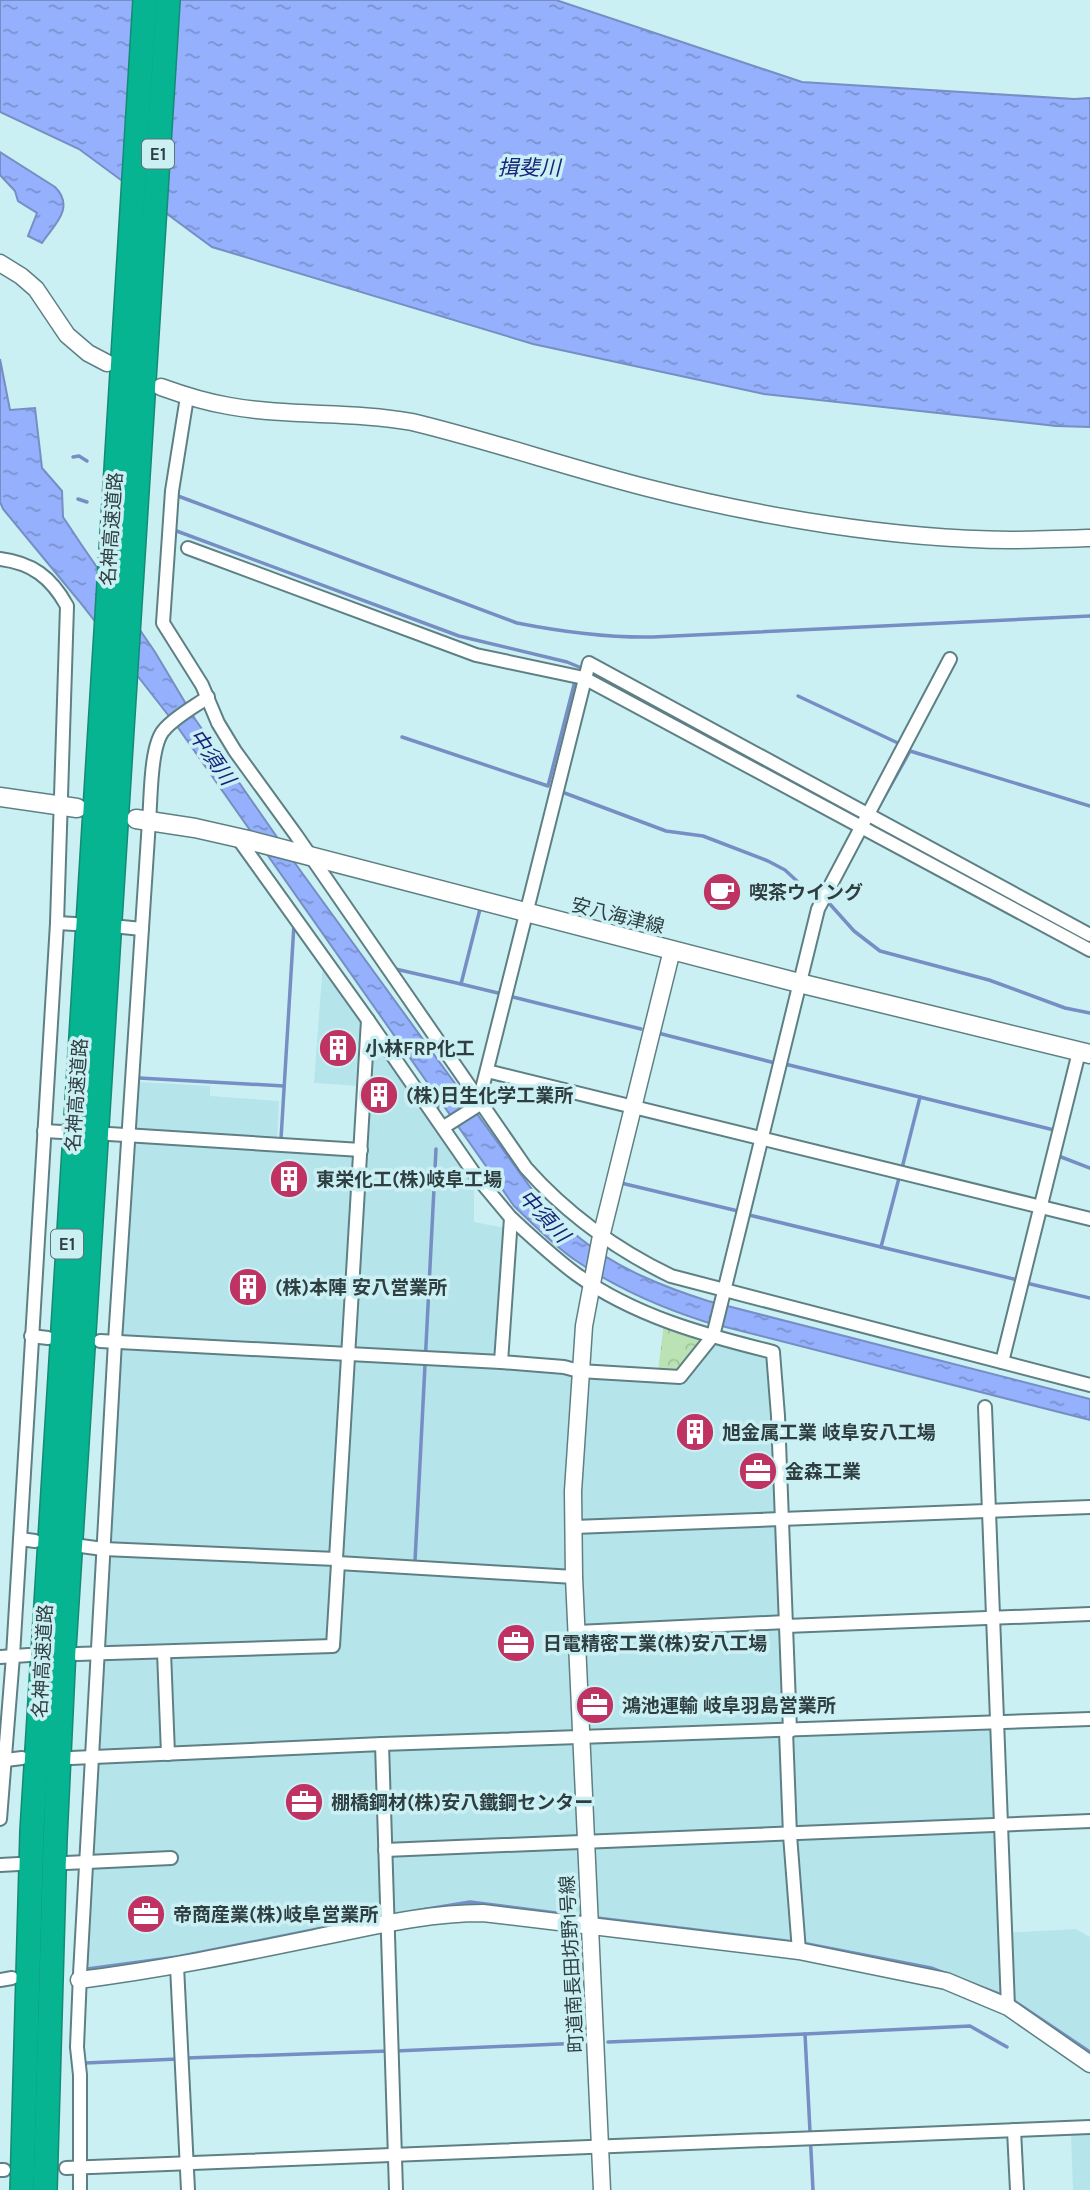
<svg xmlns="http://www.w3.org/2000/svg" width="1090" height="2190" font-family="Karla,'Noto Sans JP',sans-serif">
	<style>
		.built { fill: #b5e4ea }
		.forest { fill: url(#forest-crowns) }
		.water { fill: url(#water-ripples); stroke: #768ec4; stroke-width: 2 }
		.lines { fill: none; stroke-linecap: round; stroke-linejoin: round }
		.stream { stroke: #768ec4; stroke-width: 3.5 }
		.minor-casing { stroke: #5e8084; stroke-width: 16 }
		.tertiary-casing { stroke: #5e8084; stroke-width: 19 }
		.secondary-casing { stroke: #5e8084; stroke-width: 21 }
		.motorway-casing { stroke: #148b75; stroke-width: 26 }
		.minor { stroke: #fff; stroke-width: 12 }
		.tertiary { stroke: #fff; stroke-width: 16 }
		.secondary { stroke: #fff; stroke-width: 18 }
		.motorway { stroke: #06b492; stroke-width: 23 }
		.labels { text-anchor: middle; stroke-width: 7; stroke-linejoin: round; paint-order: stroke }
		.shield { fill: #cbf0f4; stroke: #5e7376; stroke-width: 2 }
		.shield-label { font-size: 18px; font-weight: bold; fill: #2f3e40 }
		.street-label { font-size: 19px; fill: #2f3e40; stroke: #cbf0f4 }
		.poi-label { font-size: 19px; font-weight: bold; fill: #2f3e40; stroke: #cbf0f4; text-anchor: start }
		.water-label { font-size: 21px; font-style: italic; fill: #172479; stroke: #cbf0f4 }
	</style>
	<defs>
		<pattern id="forest-crowns" width="20" height="18" patternUnits="userSpaceOnUse" patternTransform="scale(1.75)"><rect width="20" height="18" fill="#bbe2b4"/><path d="M2 6a3 3 0 1 1 6 0M12 15a3 3 0 1 1 6 0" fill="none" stroke="#a1c39c"/></pattern>
		<pattern id="water-ripples" width="26" height="14" patternUnits="userSpaceOnUse" patternTransform="scale(1.75)"><rect width="26" height="14" fill="#95b0fc"/><path d="M2 4q2-2 4 0t4 0M15 11q2-2 4 0t4 0" fill="none" stroke="#7a91cd"/></pattern>
	</defs>
	<rect width="100%" height="100%" fill="#cbf0f4"/>
	<g class="built">
		<path d="M323 962 474 1177V1222L505 1228 496 1366 563 1371 594 1379 681 1384 710 1348 717 1345 762 1356 768 1363 770 1418 775 1424 783 1738 993 1730 1000 1933 1076 1929 1090 1937V2057L942 1976 470 1907 181 1959 86 1973 95 1851 101 1648 139 1082 210 1086V1096L279 1101 277 1140 356 1145 359 1086 314 1083Z"/>
		<path d="M1090 2134V2190H1073L1071 2135Z"/>
	</g>
	<path class="forest" d="M664 1323 706 1338 680 1372 658 1371Z"/>
	<g class="water">
		<path d="M0 0H556L802 82 1074 99 1090 98V427L1056 426 764 394 533 344 212 247 79 149 0 112Z"/>
		<path d="M0 152 55 187C76 208 53 226 42 243L28 236 37 213 18 201 15 191 0 175Z"/>
		<path d="M0 359 10 410 35 408 42 468 62 491 63 517 81 544 155 652 195 719 297 866 544 1206C556 1217 568 1229 581 1239 618 1269 664 1287 708 1301L1090 1399V1420L706 1322C659 1307 616 1288 575 1260 553 1245 533 1224 514 1206L179 729 79 601 3 509 0 502Z"/>
	</g>
	<g class="lines">
		<g class="stream">
			<path d="M73 457 79 456 87 461"/>
			<path d="M178 496 517 623C563 632 606 638 653 637L1090 616"/>
			<path d="M78 499 87 502"/>
			<path d="M174 530 459 636 567 662 584 669"/>
			<path d="M590 673 862 819"/>
			<path d="M798 696 900 744"/>
			<path d="M402 737 548 786 575 681"/>
			<path d="M562 790V792L666 831 703 836 768 861 785 870 813 896"/>
			<path d="M877 810 910 751 1090 806"/>
			<path d="M871 824 996 891"/>
			<path d="M828 902 854 931 880 951 989 980 1065 1008 1090 1013"/>
			<path d="M391 968 461 984 480 909"/>
			<path d="M461 984 502 994"/>
			<path d="M509 996 641 1029"/>
			<path d="M658 1033 775 1063"/>
			<path d="M785 1064 1054 1130"/>
			<path d="M139 1078 284 1086"/>
			<path d="M437 1113 439 1094"/>
			<path d="M281 1139 294 924"/>
			<path d="M1056 1155 1090 1168"/>
			<path d="M902 1168 920 1097"/>
			<path d="M621 1183 738 1211"/>
			<path d="M749 1215 881 1247 899 1178"/>
			<path d="M881 1247 1018 1280"/>
			<path d="M1026 1283 1090 1298"/>
			<path d="M415 1561 436 1149"/>
			<path d="M415 1911 470 1902 579 1916"/>
			<path d="M597 1918 794 1942"/>
			<path d="M802 1943 931 1968 1004 1996"/>
			<path d="M87 1969 177 1957 383 1916"/>
			<path d="M1011 1999 1090 2052"/>
			<path d="M608 2042 805 2034"/>
			<path d="M395 2051 582 2043"/>
			<path d="M186 2058 388 2051"/>
			<path d="M85 2063 178 2059"/>
			<path d="M813 2190 805 2034 970 2026 1007 2047"/>
		</g>
		<g class="minor-casing">
			<g id="minor">
				<path d="M187 397 172 491 163 623 202 685 218 723 235 751 296 835 526 1168C567 1214 615 1249 671 1276L1090 1385"/>
				<path d="M188 548 476 655 584 678 1090 950"/>
				<path d="M0 559C32 563 51 577 67 606L57 923 13 1656 0 1819"/>
				<path d="M237 837 368 1020 476 1176 511 1218 501 1362"/>
				<path d="M57 923 75 924"/>
				<path d="M122 927 142 929"/>
				<path d="M487 1071 1090 1219"/>
				<path d="M447 1125 477 1106 479 1101 589 663 1090 935"/>
				<path d="M44 1131 62 1132"/>
				<path d="M109 1134 361 1150"/>
				<path d="M511 1218C532 1237 553 1257 576 1274 634 1316 704 1335 773 1352L778 1416 790 1731"/>
				<path d="M31 1336 48 1338"/>
				<path d="M100 1341 501 1362 564 1367 579 1371 680 1377 712 1337 714 1332 818 909 950 659"/>
				<path d="M1002 1362 1079 1052"/>
				<path d="M985 1407 1008 2007"/>
				<path d="M574 1527 1090 1507"/>
				<path d="M20 1539 35 1541"/>
				<path d="M81 1546 103 1549 336 1559"/>
				<path d="M338 1563 574 1577"/>
				<path d="M786 1626 1090 1614"/>
				<path d="M577 1632 786 1622"/>
				<path d="M164 1652 168 1754"/>
				<path d="M77 1654 333 1646 338 1563 336 1559 368 1020"/>
				<path d="M0 1657 29 1655"/>
				<path d="M786 1731 790 1835 799 1951"/>
				<path d="M382 1744 396 2190"/>
				<path d="M71 1758 382 1744 1090 1719"/>
				<path d="M6 1760 22 1758"/>
				<path d="M385 1850 1090 1821"/>
				<path d="M66 1863 171 1858"/>
				<path d="M0 1865 19 1864"/>
				<path d="M177 1966 188 2190"/>
				<path d="M0 1980 12 1978"/>
				<path d="M1014 2130 1017 2190"/>
				<path d="M66 2168 1090 2127"/>
				<path d="M0 2170H4"/>
				<path d="M80 2190V2075L77 2047 80 1974 115 1341 149 821C151 800 150 745 164 730 175 717 194 707 208 697"/>
			</g>
		</g>
		<g class="tertiary-casing">
			<g id="tertiary">
				<path d="M0 263 21 276 36 289 67 335 88 353 107 363"/>
				<path d="M161 387C183 395 205 402 229 406 289 417 352 411 412 422 491 441 569 468 648 488 762 517 892 539 1010 540 1037 540 1063 539 1090 538"/>
				<path d="M79 1980C159 1970 237 1954 315 1938 370 1927 426 1913 483 1913L799 1951 946 1981 1008 2007 1090 2064"/>
				<path d="M602 2190 574 1577 573 1491 584 1326 600 1241 672 950"/>
			</g>
		</g>
		<g class="secondary-casing">
			<g id="secondary">
				<path d="M0 797 77 808"/>
				<path d="M136 819 195 828 248 840 799 983 1090 1054"/>
			</g>
		</g>
		<g class="motorway-casing">
			<g id="motorway">
				<path d="M22 2190 32 1831 145 0"/>
				<path d="M45 2190 55 1839 64 1649 168 0"/>
			</g>
		</g>
		<use href="#minor" class="minor"/>
		<use href="#tertiary" class="tertiary"/>
		<use href="#secondary" class="secondary"/>
		<use href="#motorway" class="motorway"/>
	</g>
	<defs>
		<g id="cafe-disc" transform="scale(2.0125)"><circle r="9.5" fill="#bf3262" stroke="#cbf0f4"/><path d="M-5.5-4.5H6V0H3Q3 3.5 0 3.5H-2.5Q-5.5 3.5-5.5 0ZM3-3.2v2h1.7v-2ZM-6 4.5H4V6H-6Z" fill="#fff"/></g>
		<g id="building-disc" transform="scale(2.0125)"><circle r="9.5" fill="#bf3262" stroke="#cbf0f4"/><path d="M-4-6H4V6H1V3H-1V6H-4ZM-2.5-4.3h1.7v1.8h-1.7ZM.8-4.3h1.7v1.8H.8ZM-2.5-1h1.7V.8h-1.7ZM.8-1h1.7V.8H.8Z" fill="#fff"/></g>
		<g id="office-disc" transform="scale(2.0125)"><circle r="9.5" fill="#bf3262" stroke="#cbf0f4"/><path d="M-6-3h4V-5.5h4V-3h4V5H-6ZM-1-4.5V-3h2v-1.5ZM-6 0V1H6V0Z" fill="#fff"/></g>
	</defs>
	<g fill-rule="evenodd">
		<use href="#cafe-disc" x="722" y="892"/>
		<use href="#building-disc" x="338" y="1048"/>
		<use href="#building-disc" x="379" y="1095"/>
		<use href="#building-disc" x="289" y="1179"/>
		<use href="#building-disc" x="248" y="1287"/>
		<use href="#building-disc" x="695" y="1432"/>
		<use href="#office-disc" x="758" y="1471"/>
		<use href="#office-disc" x="516" y="1643"/>
		<use href="#office-disc" x="595" y="1705"/>
		<use href="#office-disc" x="304" y="1802"/>
		<use href="#office-disc" x="146" y="1914"/>
	</g>
	<g class="labels">
		<g class="shield">
			<rect x="142" y="139.5" width="32" height="29" rx="5"/>
			<rect x="51" y="1229.5" width="32" height="29" rx="5"/>
		</g>
		<g class="shield-label">
			<text x="158" y="160">E1</text>
			<text x="67" y="1250">E1</text>
		</g>
		<g class="street-label">
			<text transform="translate(111 529) rotate(-86)" y="7">名神高速道路</text>
			<text transform="translate(618 915) rotate(14)" y="7">安八海津線</text>
			<text transform="translate(76 1095) rotate(-86)" y="7">名神高速道路</text>
			<text transform="translate(42 1661) rotate(-87)" y="7">名神高速道路</text>
			<text transform="translate(571 1964) rotate(-93)" y="7">町道南長田坊野1号線</text>
		</g>
		<g class="poi-label">
			<text x="749" y="899">喫茶ウイング</text>
			<text x="365" y="1055">小林FRP化工</text>
			<text x="406" y="1102">(株)日生化学工業所</text>
			<text x="316" y="1186">東栄化工(株)岐阜工場</text>
			<text x="275" y="1294">(株)本陣 安八営業所</text>
			<text x="722" y="1439">旭金属工業 岐阜安八工場</text>
			<text x="785" y="1478">金森工業</text>
			<text x="543" y="1650">日電精密工業(株)安八工場</text>
			<text x="622" y="1712">鴻池運輸 岐阜羽島営業所</text>
			<text x="331" y="1809">棚橋鋼材(株)安八鐵鋼センター</text>
			<text x="173" y="1921">帝商産業(株)岐阜営業所</text>
		</g>
		<g class="water-label">
			<text x="529" y="175">揖斐川</text>
			<text transform="translate(212 757) rotate(55)" y="7">中須川</text>
			<text transform="translate(544 1216) rotate(47)" y="7">中須川</text>
		</g>
	</g>
</svg>
